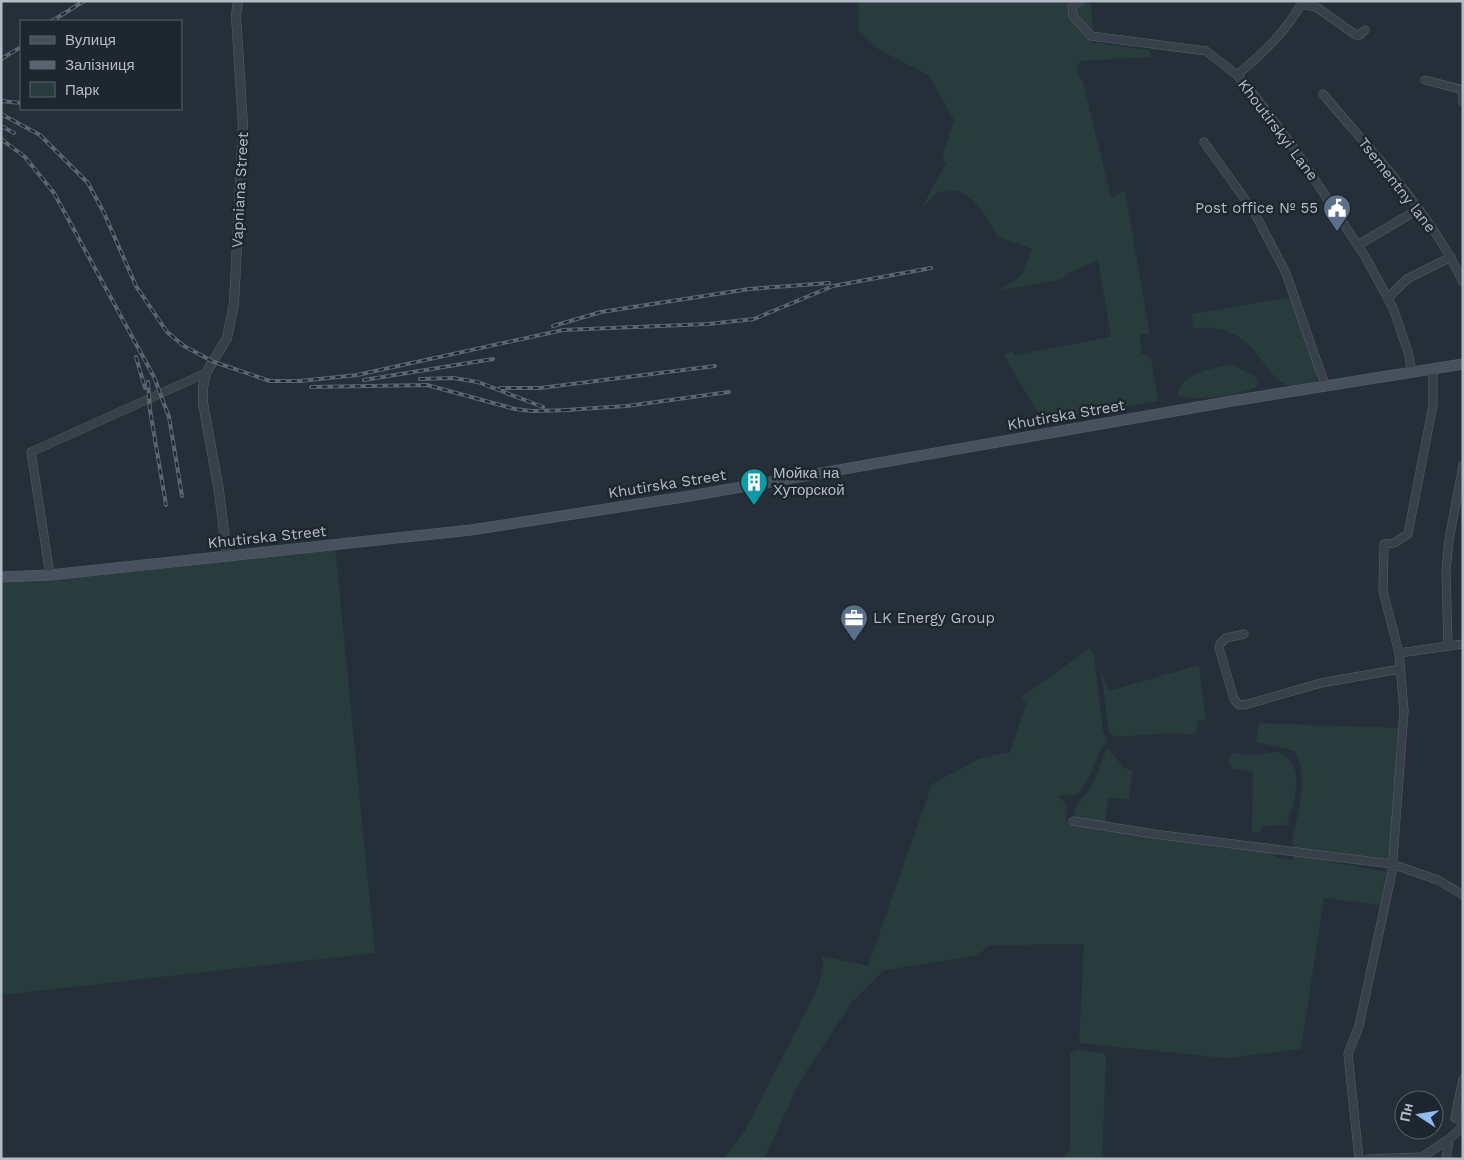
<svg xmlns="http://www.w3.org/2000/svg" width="1464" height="1160" font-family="'Work Sans',sans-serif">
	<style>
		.green { fill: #283c3c }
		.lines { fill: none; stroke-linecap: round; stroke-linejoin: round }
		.minor-casing { stroke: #575f68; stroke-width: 9 }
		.tertiary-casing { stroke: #575f68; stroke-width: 10 }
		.secondary-casing { stroke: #575f68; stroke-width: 11 }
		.minor { stroke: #38414a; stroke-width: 8 }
		.tertiary { stroke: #38414a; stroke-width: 9 }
		.secondary { stroke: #47505d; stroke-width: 10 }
		.rail-casing { stroke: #5b6571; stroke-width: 4 }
		.rail { stroke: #1e262f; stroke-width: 2; stroke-dasharray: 5.5; stroke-linecap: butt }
		.labels { text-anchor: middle; stroke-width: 5; stroke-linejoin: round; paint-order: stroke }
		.street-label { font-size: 15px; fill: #b4bcc6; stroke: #1e262f }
		.poi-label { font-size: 15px; fill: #b4bcc6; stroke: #1e262f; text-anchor: start }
	</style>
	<rect width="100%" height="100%" fill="#252f3a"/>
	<g class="green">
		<path d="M858 1H1082L1091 4 1093 29 1091 42 1150 50 1151 57 1080 61 1077 73 1083 82 1111 198 1125 190 1149 331V333L1140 335 1141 353 1151 358 1158 401 1042 420 1003 354 1013 352 1014 355 1111 337 1098 260 1067 274 1063 279 998 291 1021 276 1032 249 998 237 984 213 971 199 958 191 938 192 921 209 946 163 942 158 954 120 928 75 878 49 859 30Z"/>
		<path d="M1290 297 1318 372 1316 382C1309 383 1300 386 1293 386 1262 385 1259 318 1193 329L1192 314Z"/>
		<path d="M1231 364 1256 377 1258 385C1245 396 1195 401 1178 396 1180 372 1213 369 1231 364Z"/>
		<path d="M335 547 375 953 1 995V578Z"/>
		<path d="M1090 648 1094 655 1103 731 1107 741C1094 758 1092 778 1078 794L1059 796 1067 806 1066 822 1274 852 1276 857 1293 860 1294 855 1387 872 1380 905 1324 898 1301 1049 1225 1058 1079 1043 1084 944 990 945 976 956 884 970 852 1002 800 1081 764 1159H724L745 1131 818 987 823 967 822 956 868 966 932 784 979 759 1010 752 1026 704 1022 697Z"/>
		<path d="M1199 665 1206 721 1199 720 1195 735 1172 733 1116 737 1109 732 1100 666 1108 691Z"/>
		<path d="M1259 723 1401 728 1389 859 1294 847 1292 842C1298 811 1309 780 1295 751L1256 742Z"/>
		<path d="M1108 748 1124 768 1132 770 1129 800 1108 797 1105 823 1075 817C1073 805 1084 798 1090 789 1098 777 1100 761 1108 748Z"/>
		<path d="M1279 752C1308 768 1294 799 1287 825L1262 826 1260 832H1252L1253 772 1231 768 1228 760 1233 753 1254 755Z"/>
		<path d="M1076 1049 1103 1053 1106 1058 1102 1159H1063L1070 1150V1054Z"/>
	</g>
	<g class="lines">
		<g class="minor-casing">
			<g id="minor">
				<path d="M1080 1 1072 6 1073 16 1091 36 1206 51 1237 75 1255 96 1296 151 1366 258 1393 308 1408 352 1412 372"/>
				<path d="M1301 4 1316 7 1356 35H1360L1365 30"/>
				<path d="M1237 75C1265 51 1285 33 1303 1"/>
				<path d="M1425 80 1463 90"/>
				<path d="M1323 94C1373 154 1430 211 1463 282"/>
				<path d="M1463 95V102"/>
				<path d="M1204 142 1254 212 1286 273 1325 385"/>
				<path d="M1358 245 1419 209"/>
				<path d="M1388 298 1407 279 1451 257"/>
				<path d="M50 575 31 452 206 373"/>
				<path d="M1244 634 1226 638 1220 644 1219 648 1234 699 1239 705 1248 704 1321 683 1400 669"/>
				<path d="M1448 646 1446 571 1449 540 1463 465"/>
				<path d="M1399 653 1463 644"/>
				<path d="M1073 821 1154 834 1392 864 1438 880 1463 895"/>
				<path d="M1463 1079 1455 1118 1463 1121"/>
				<path d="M1359 1159 1348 1054 1359 1026 1392 872 1404 711 1399 653 1383 591 1384 544 1394 543 1408 534 1433 405V369"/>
				<path d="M1368 1159 1422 1157 1449 1139 1463 1126"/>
				<path d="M1446 1159 1449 1139"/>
			</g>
		</g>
		<g class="tertiary-casing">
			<path id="tertiary" d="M227 556 219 491 203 403V387L206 373 227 338 234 304 243 126 236 16 238 1"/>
		</g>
		<g class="secondary-casing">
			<path id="secondary" d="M1 577 50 575 471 530 690 496 1232 401 1463 364"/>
		</g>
		<use href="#minor" class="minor"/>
		<use href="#tertiary" class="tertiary"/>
		<use href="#secondary" class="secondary"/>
		<g class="rail-casing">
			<g id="rail">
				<path d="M52 21 84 1"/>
				<path d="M1 59 21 47"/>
				<path d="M1 101 21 103"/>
				<path d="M1 114 40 135 88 183 104 213 136 286 167 332 184 346 214 362 270 381H300L357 375 563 330 708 324 754 319 833 286 931 268"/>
				<path d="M1 126 14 133"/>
				<path d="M1 139 25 157 54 193 154 377 169 417 182 496"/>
				<path d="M553 326 601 312 749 289 829 283"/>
				<path d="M136 357 145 388"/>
				<path d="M420 379 453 378 478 382 543 407"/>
				<path d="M364 380 493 359"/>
				<path d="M148 382 150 410 166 505"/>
				<path d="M311 387 427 385 515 409 531 411 572 410"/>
				<path d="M500 388H540L715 366"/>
				<path d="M565 410 627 406 729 392"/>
			</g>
		</g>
		<use href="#rail" class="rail"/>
	</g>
	<defs>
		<g id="civic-pin" transform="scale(1.4375)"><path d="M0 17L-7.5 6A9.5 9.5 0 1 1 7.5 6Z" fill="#5c6f8a" stroke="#1e262f"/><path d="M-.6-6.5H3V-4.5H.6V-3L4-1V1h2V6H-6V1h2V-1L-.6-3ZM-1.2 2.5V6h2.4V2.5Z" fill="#fff"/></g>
		<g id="building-pin" transform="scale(1.4375)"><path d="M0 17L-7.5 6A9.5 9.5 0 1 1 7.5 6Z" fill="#0f9aa8" stroke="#1e262f"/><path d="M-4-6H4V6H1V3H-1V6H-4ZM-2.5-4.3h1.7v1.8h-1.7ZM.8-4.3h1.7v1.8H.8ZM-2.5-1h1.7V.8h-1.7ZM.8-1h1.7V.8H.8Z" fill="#fff"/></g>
		<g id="office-pin" transform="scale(1.4375)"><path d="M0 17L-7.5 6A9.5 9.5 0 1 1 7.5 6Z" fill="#5c6f8a" stroke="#1e262f"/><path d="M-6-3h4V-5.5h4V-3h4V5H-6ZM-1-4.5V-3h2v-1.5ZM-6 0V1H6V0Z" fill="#fff"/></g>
	</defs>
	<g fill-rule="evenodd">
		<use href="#civic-pin" x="1337" y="208"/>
		<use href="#building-pin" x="754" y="482"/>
		<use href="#office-pin" x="854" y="618"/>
	</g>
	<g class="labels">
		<g class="street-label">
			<text transform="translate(1278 130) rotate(53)" y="5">Khoutirskyi Lane</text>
			<text transform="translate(1397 185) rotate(52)" y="5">Tsementny lane</text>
			<text transform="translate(240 190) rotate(-87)" y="5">Vapniana Street</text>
			<text transform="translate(1066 415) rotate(-10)" y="5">Khutirska Street</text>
			<text transform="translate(667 484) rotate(-9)" y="5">Khutirska Street</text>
			<text transform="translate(267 537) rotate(-6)" y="5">Khutirska Street</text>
		</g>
		<g class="poi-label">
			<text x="1318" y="213" text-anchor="end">Post office № 55</text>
			<text x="773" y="478">Мойка на<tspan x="773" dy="17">Хуторской</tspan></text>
			<text x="873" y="623">LK Energy Group</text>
		</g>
	</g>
	<rect width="1464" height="1160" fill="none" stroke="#b4bcc6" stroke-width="5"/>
	<rect x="20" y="20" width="162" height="90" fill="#1e262f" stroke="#5a626b"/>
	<rect x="30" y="36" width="25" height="8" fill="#47505d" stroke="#5a626b"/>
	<text x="65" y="45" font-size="15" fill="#b4bcc6">Вулиця</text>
	<rect x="30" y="61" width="25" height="8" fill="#5b6571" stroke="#5a626b"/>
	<text x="65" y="70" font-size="15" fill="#b4bcc6">Залізниця</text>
	<rect x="30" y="82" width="25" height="15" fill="#283c3c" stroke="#5a626b"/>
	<text x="65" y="95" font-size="15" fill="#b4bcc6">Парк</text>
	<g transform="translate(1419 1115) rotate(282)"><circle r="24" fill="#1e262f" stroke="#5a626b"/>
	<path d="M0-4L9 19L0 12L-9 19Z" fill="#91bbee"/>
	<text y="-8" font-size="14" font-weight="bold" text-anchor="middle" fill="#b4bcc6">Пн</text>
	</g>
</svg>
